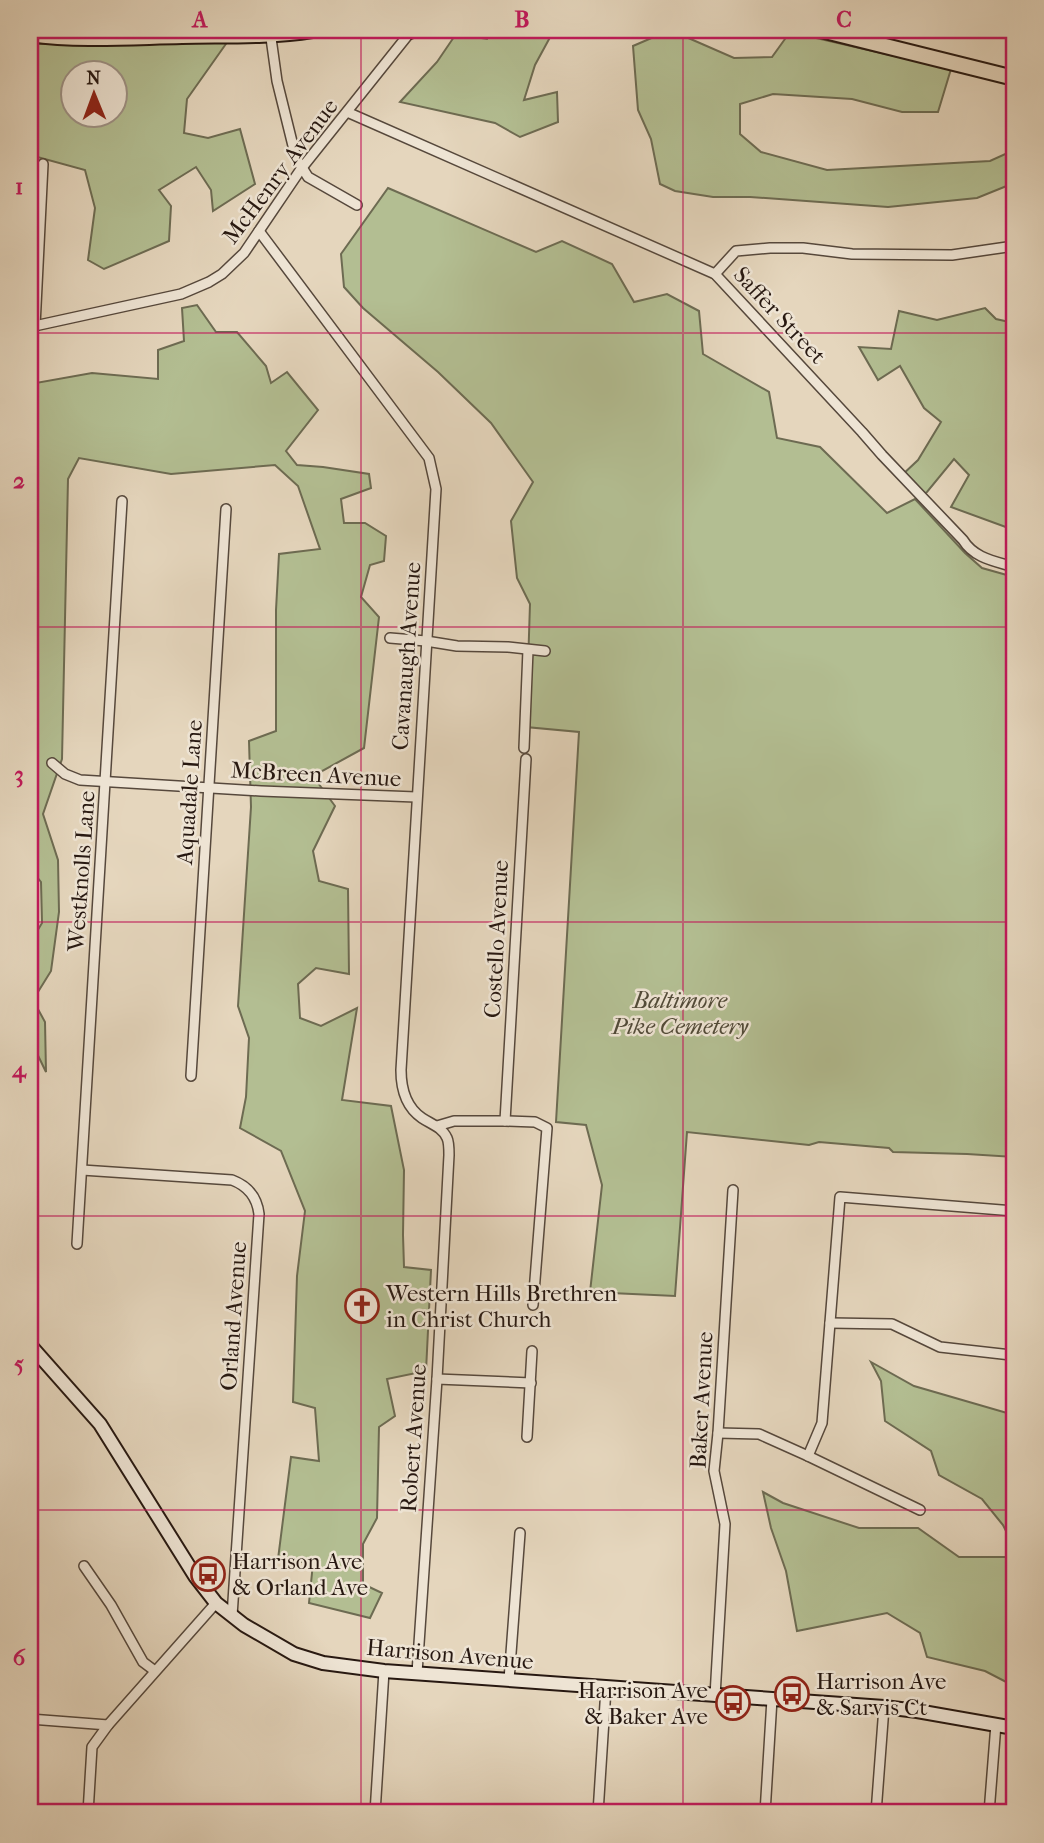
<svg xmlns="http://www.w3.org/2000/svg" width="1044" height="1843" font-family="'IM FELL French Canon',serif">
	<style>
		.green { fill: #b3be92; stroke: #6d6b52; stroke-width: 2; fill-rule: evenodd }
		.lines { fill: none; stroke-linecap: round; stroke-linejoin: round }
		.minor-casing { stroke: #56483c; stroke-width: 12 }
		.secondary-casing { stroke: #271811; stroke-width: 16 }
		.primary-casing { stroke: #271811; stroke-width: 18 }
		.minor { stroke: #eee4d4; stroke-width: 9 }
		.secondary { stroke: #eee4d4; stroke-width: 12 }
		.primary { stroke: #e5d6bd; stroke-width: 14 }
		.grid { fill: none; stroke: #c2185b; stroke-width: 2; stroke-opacity: 0.55 }
		.labels { text-anchor: middle; stroke-width: 5; stroke-linejoin: round; paint-order: stroke }
		.street-label { font-size: 23px; fill: #271811; stroke: #eee4d4 }
		.park-label { font-size: 23px; font-style: italic; fill: #514a38; stroke: #eee4d4 }
		.poi-label { font-size: 23px; fill: #271811; stroke: #eee4d4; text-anchor: start }
		.neatline { fill: none; stroke: #c2185b; stroke-width: 2.5 }
		.grid-label { font-size: 23px; text-anchor: middle; font-weight: bold; fill: #c2185b }
	</style>
	<rect width="100%" height="100%" fill="#e5d6bd"/>
	<filter id="stains"><feTurbulence type="fractalNoise" baseFrequency=".00286" numOctaves="4"/><feColorMatrix values="0 0 0 0 .2 0 0 0 0 .09 0 0 0 0 .02 0 0 0 .5 -.17"/></filter>
	<radialGradient id="worn" r=".72"><stop offset=".6" stop-color="#630" stop-opacity="0"/><stop offset="1" stop-color="#630" stop-opacity=".3"/></radialGradient>
	<g class="green">
		<path d="M490 30H554L535 65 524 100 557 92 558 122 520 137 495 123 400 102 437 62 456 34 487 39Z"/>
		<path d="M670 30 734 58 772 57 790 32 951 69 938 112H902L852 99 773 94 740 104V134L761 152 827 170 990 161 1014 150V183L977 198 888 207 750 197H713L675 191 660 184 651 139 638 110 633 46Z"/>
		<path d="M228 41 187 99 184 133 208 138 240 129 255 184 213 211 211 190 196 167 159 190 171 206 169 241 104 269 88 260 95 208 85 170 30 155V43L37 44ZM74 74H116V116H74Z"/>
		<path d="M388 188 536 252 562 241 612 264 634 302 667 294 699 311 703 354 769 392 777 438 820 447 887 513 915 499 965 553 982 568 1014 577V1157L967 1154 893 1152 889 1148 819 1142 809 1145 687 1132 675 1296 590 1292 602 1185 586 1125 556 1122 579 732 526 727 530 604 517 578 511 521 533 482 491 423 438 372 363 308 344 287 341 254Z"/>
		<path d="M197 305 216 332H237L266 366 271 383 287 372 318 410 286 451 297 465 323 467 369 474 371 488 341 499 344 523H365L386 536 384 561 370 565 361 597 379 617 364 748 313 776 335 806 313 851 319 881 348 889 349 974 316 968 298 984 300 1018 321 1026 357 1008 342 1100 391 1106 404 1170 403 1235 404 1267 431 1270 426 1371 387 1379 395 1416 379 1427 377 1518 363 1544V1584L382 1593 370 1618 309 1603 313 1563 278 1559 291 1457 319 1461 315 1408 293 1402 297 1276 305 1211 281 1151 240 1128 246 1097 249 1038 238 1006 251 807 249 741 276 731V610L279 554 320 549 298 486 275 465 171 474 79 458 68 479 62 759 43 814 58 860 59 912 51 971 33 1000 45 1022 46 1072 30 1039V943L42 923 41 882 30 868V384L92 373 158 379V350L184 341 182 308Z"/>
		<path d="M985 308 996 319 1014 323V530L951 507 969 475 954 459 927 492 920 496 901 476 918 460 941 422 924 408 900 366 878 380 859 347 891 349 899 311 937 320Z"/>
		<path d="M871 1362 914 1386 1014 1415V1547L1003 1525 982 1499 939 1475 931 1451 885 1421 881 1381Z"/>
		<path d="M763 1492 783 1503 859 1528H918L959 1557H1014V1686L985 1671 927 1657 920 1633 887 1613 797 1631 786 1571 771 1528Z"/>
	</g>
	<g class="lines">
		<g class="minor-casing">
			<g id="minor">
				<path d="M270 31 277 81 296 158 308 177 357 205"/>
				<path d="M347 112 715 274 862 432 882 455 963 540C974 558 994 561 1014 567"/>
				<path d="M259 231 429 458 436 489 401 1070C401 1088 406 1107 422 1118 431 1124 442 1127 447 1138 449 1142 449 1150 449 1155L437 1379 417 1673"/>
				<path d="M715 274 736 251 770 248H803L852 254 952 255 1014 246"/>
				<path d="M35 326 43 164"/>
				<path d="M30 327 181 294 209 282 222 274 244 253 301 169 412 30"/>
				<path d="M390 638 426 641 457 646 508 647 545 651"/>
				<path d="M524 748 528 650"/>
				<path d="M52 763 65 774 80 780 261 791 416 797"/>
				<path d="M191 1076 226 509"/>
				<path d="M505 1121 526 759"/>
				<path d="M437 1126 454 1121H505L535 1122 547 1128 533 1305"/>
				<path d="M82 1170 232 1180C248 1186 257 1197 259 1214L232 1616"/>
				<path d="M77 1244 122 501"/>
				<path d="M830 1323 892 1324 940 1347 1011 1355 1014 1305"/>
				<path d="M437 1379 531 1383"/>
				<path d="M718 1433 759 1434 808 1456 920 1510"/>
				<path d="M527 1437 532 1351"/>
				<path d="M808 1456 822 1423 840 1197 1014 1211"/>
				<path d="M84 1566 111 1605 143 1662 155 1671"/>
				<path d="M509 1680 520 1533"/>
				<path d="M715 1696 725 1524 714 1471 718 1433 733 1190"/>
				<path d="M30 1719 108 1725"/>
				<path d="M88 1813 92 1747 108 1725 216 1603"/>
				<path d="M375 1813 384 1671"/>
				<path d="M598 1813 606 1688"/>
				<path d="M765 1813 772 1699"/>
				<path d="M876 1813 884 1707"/>
				<path d="M989 1813 996 1724"/>
			</g>
		</g>
		<g class="secondary-casing">
			<path id="secondary" d="M30 1345 100 1424 195 1576 216 1603 244 1625 294 1654 323 1663 384 1671 884 1707 917 1711 1014 1728"/>
		</g>
		<g class="primary-casing">
			<g id="primary">
				<path d="M409 30 410 31"/>
				<path d="M821 30 1014 78"/>
				<path d="M30 34C80 41 131 37 182 36 225 35 269 37 312 30"/>
			</g>
		</g>
		<use href="#minor" class="minor"/>
		<use href="#secondary" class="secondary"/>
		<use href="#primary" class="primary"/>
	</g>
	<path class="grid" d="M361 30V1813M683 30V1813M30 333H1014M30 627H1014M30 922H1014M30 1216H1014M30 1510H1014"/>
	<defs>
		<g id="church-ring" transform="scale(1.75)"><circle r="9.5" fill="#eee4d4" stroke="#8f2418" stroke-width="1.5"/><path d="M-1.2-6h2.4v3.5h3.3v2.4h-3.3V6h-2.4V-.1h-3.3v-2.4h3.3Z" fill="#8f2418"/></g>
		<g id="bus-ring" transform="scale(1.75)"><circle r="9.5" fill="#eee4d4" stroke="#8f2418" stroke-width="1.5"/><path d="M-5-6H5V4H4V6H2V4H-2V6H-4V4H-5ZM-3.5-4V0h7V-4ZM-3.5 1.2v1.5H-2V1.2ZM2 1.2v1.5H3.5V1.2Z" fill="#8f2418"/></g>
	</defs>
	<g fill-rule="evenodd">
		<use href="#church-ring" x="362" y="1306"/>
		<use href="#bus-ring" x="208" y="1574"/>
		<use href="#bus-ring" x="792" y="1694"/>
		<use href="#bus-ring" x="733" y="1703"/>
	</g>
	<g class="labels">
		<g class="street-label">
			<text transform="translate(280 171) rotate(-53)" y="8">McHenry Avenue</text>
			<text transform="translate(780 315) rotate(47)" y="8">Saffer Street</text>
			<text transform="translate(406 656) rotate(-86)" y="8">Cavanaugh Avenue</text>
			<text transform="translate(316 774) rotate(3)" y="8">McBreen Avenue</text>
			<text transform="translate(189 792) rotate(-86)" y="8">Aquadale Lane</text>
			<text transform="translate(81 871) rotate(-86)" y="8">Westknolls Lane</text>
			<text transform="translate(496 939) rotate(-87)" y="8">Costello Avenue</text>
			<text transform="translate(233 1316) rotate(-86)" y="8">Orland Avenue</text>
			<text transform="translate(701 1400) rotate(-87)" y="8">Baker Avenue</text>
			<text transform="translate(413 1438) rotate(-86)" y="8">Robert Avenue</text>
			<text transform="translate(450 1654) rotate(5)" y="8">Harrison Avenue</text>
		</g>
		<g class="park-label">
			<text x="680" y="1008">Baltimore<tspan x="680" dy="26">Pike Cemetery</tspan></text>
		</g>
		<g class="poi-label">
			<text x="386" y="1301">Western Hills Brethren<tspan x="386" dy="26">in Christ Church</tspan></text>
			<text x="232" y="1569">Harrison Ave<tspan x="232" dy="26">&amp; Orland Ave</tspan></text>
			<text x="816" y="1689">Harrison Ave<tspan x="816" dy="26">&amp; Sarvis Ct</tspan></text>
			<text x="708" y="1698" text-anchor="end">Harrison Ave<tspan x="708" dy="26">&amp; Baker Ave</tspan></text>
		</g>
	</g>
	<rect width="1044" height="1843" fill="none" stroke="#e5d6bd" stroke-width="77"/>
	<g transform="translate(94 94) rotate(359)"><circle r="33" fill="#eee4d4" stroke="#9e9286" stroke-width="2"/>
	<path d="M0-5L12 26L0 18L-12 26Z" fill="#8f2418"/>
	<text y="-10" font-size="19" font-weight="bold" text-anchor="middle" fill="#271811">N</text>
	</g>
	<rect x="38" y="38" width="968" height="1766" class="neatline"/>
	<g class="grid-label">
		<text x="200" y="27">A</text>
		<text x="522" y="27">B</text>
		<text x="844" y="27">C</text>
		<text x="19" y="194">1</text>
		<text x="19" y="488">2</text>
		<text x="19" y="782">3</text>
		<text x="19" y="1077">4</text>
		<text x="19" y="1371">5</text>
		<text x="19" y="1665">6</text>
	</g>
	<rect width="100%" height="100%" filter="url(#stains)"/>
	<rect width="100%" height="100%" fill="url(#worn)"/>
</svg>
